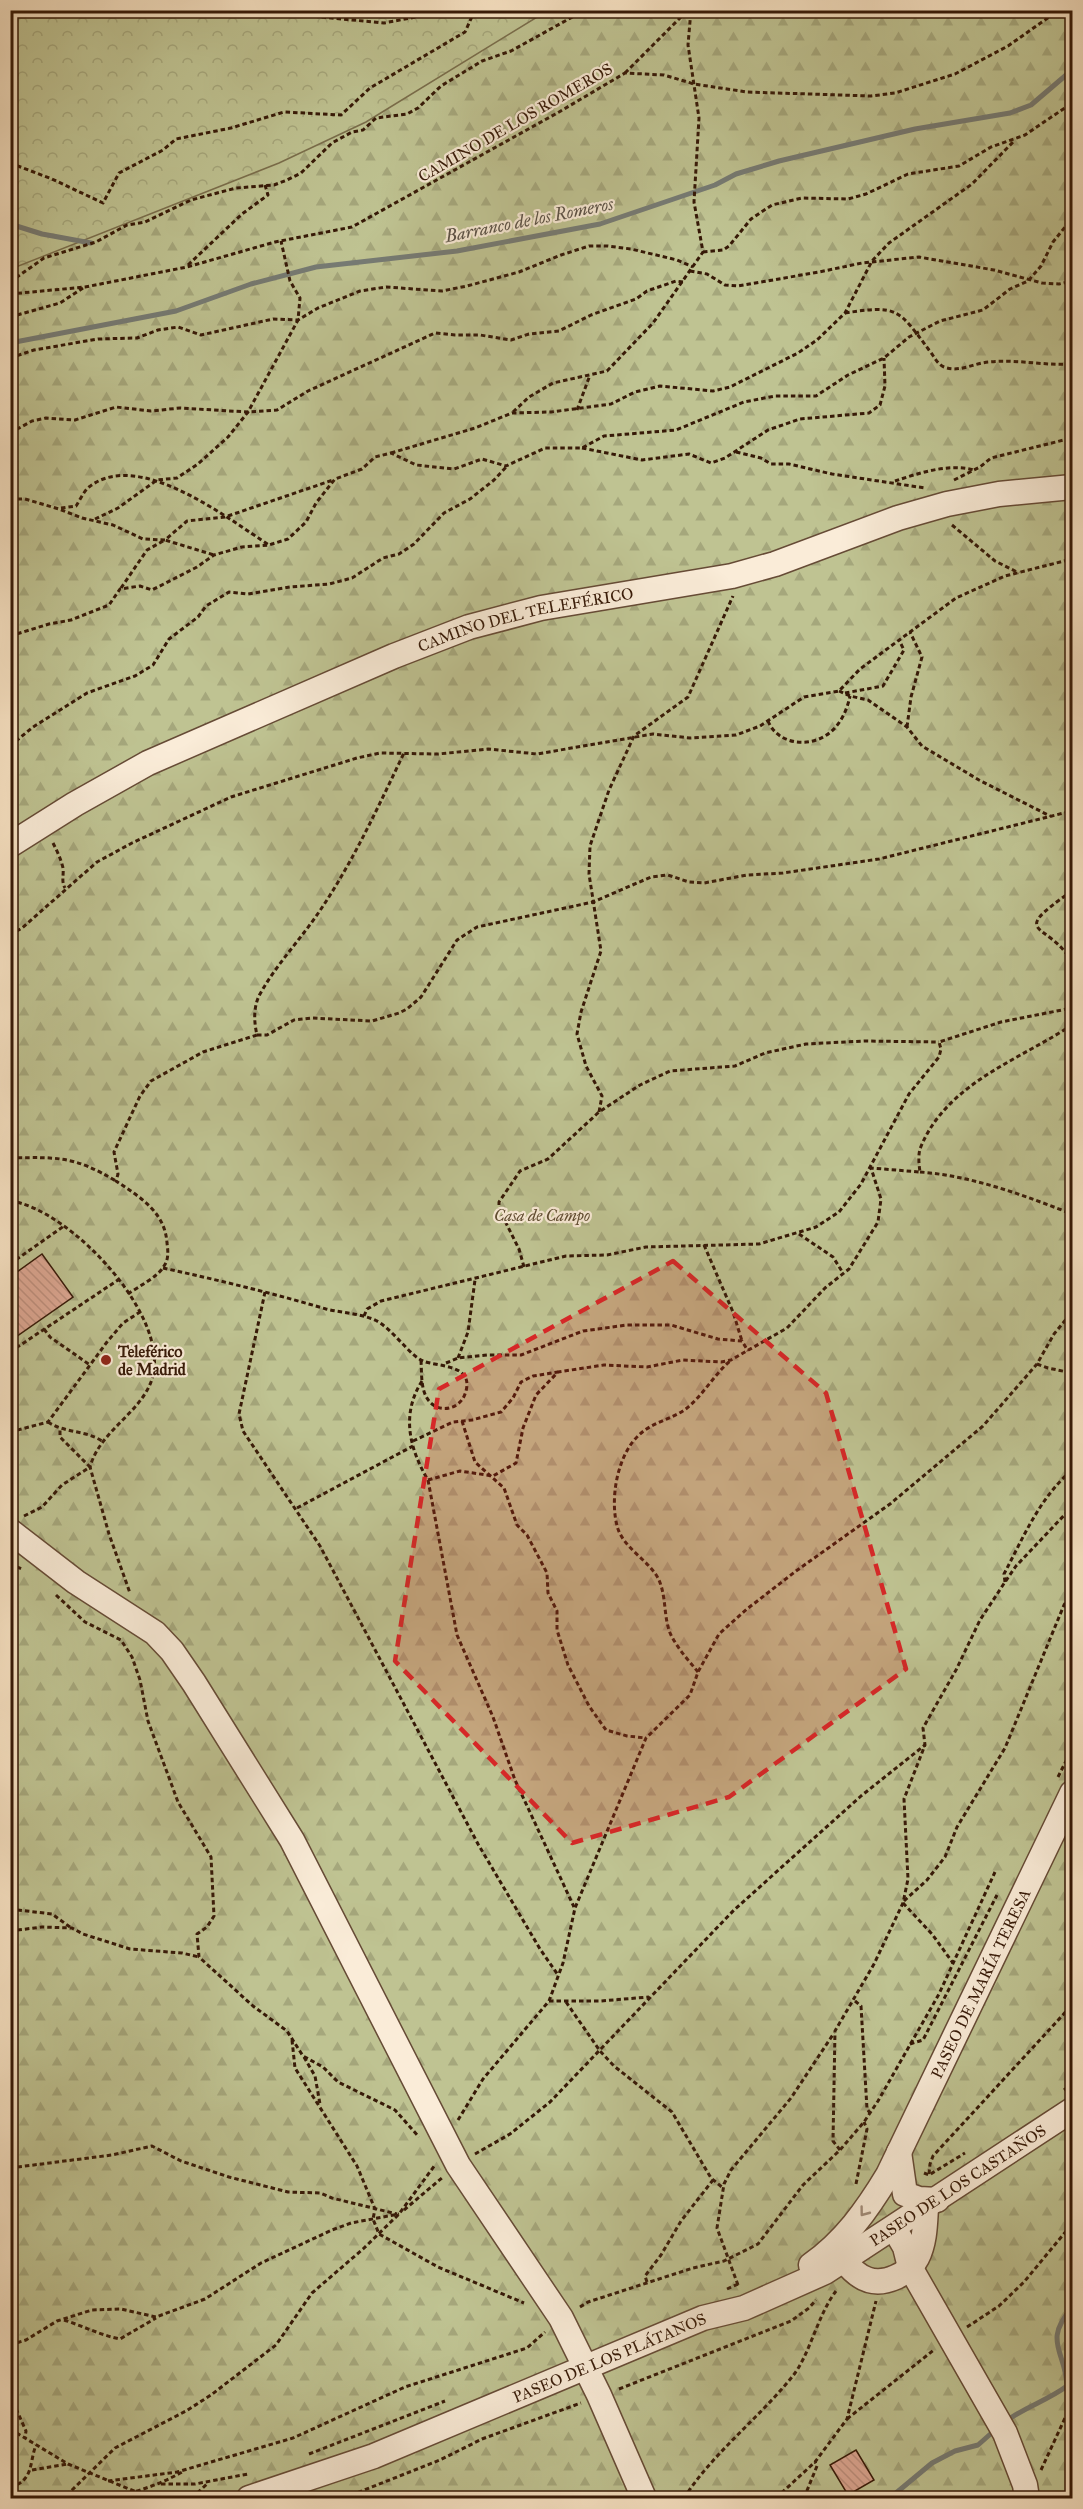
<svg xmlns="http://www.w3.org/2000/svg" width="1083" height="2509" font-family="'IM FELL Great Primer',serif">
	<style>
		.forest { fill: url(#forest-firs); stroke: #7a6e4c; stroke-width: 1.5 }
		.park { fill: url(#park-crowns); stroke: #7a6e4c; stroke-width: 1.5 }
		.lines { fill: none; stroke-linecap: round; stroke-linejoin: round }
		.stream { stroke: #767b74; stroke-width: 5 }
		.building { fill: url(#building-back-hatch); stroke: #361907; stroke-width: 1.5 }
		.minor-casing { stroke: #664b36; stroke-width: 27 }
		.path { stroke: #361907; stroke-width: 3; stroke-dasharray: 4.5 3; stroke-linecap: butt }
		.minor { stroke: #faecd8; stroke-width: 24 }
		.oneway { stroke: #a28d7a }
		.marked { fill: #d62828; fill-opacity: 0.2; stroke: #d62828; stroke-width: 4.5; stroke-dasharray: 12 8; stroke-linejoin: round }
		.poi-dot { fill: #8f2418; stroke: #faecd8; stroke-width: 2 }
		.labels { text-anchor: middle; stroke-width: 4.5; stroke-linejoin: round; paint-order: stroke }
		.street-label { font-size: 16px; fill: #361907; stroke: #faecd8 }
		.park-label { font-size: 16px; font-style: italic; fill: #5f4c31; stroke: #faecd8 }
		.poi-label { font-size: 16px; font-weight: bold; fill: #361907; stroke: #faecd8; text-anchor: start }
		.water-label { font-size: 18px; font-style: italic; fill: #5b5247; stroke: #faecd8 }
	</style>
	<defs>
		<pattern id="forest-firs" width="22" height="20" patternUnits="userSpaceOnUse" patternTransform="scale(1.5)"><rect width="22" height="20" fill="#bfc392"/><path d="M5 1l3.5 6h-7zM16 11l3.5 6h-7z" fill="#a5a77c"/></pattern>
		<pattern id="park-crowns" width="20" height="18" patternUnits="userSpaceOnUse" patternTransform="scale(1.5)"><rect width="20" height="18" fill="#bfc392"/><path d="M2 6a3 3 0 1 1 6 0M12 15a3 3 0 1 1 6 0" fill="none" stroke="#a5a77c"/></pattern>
		<pattern id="building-back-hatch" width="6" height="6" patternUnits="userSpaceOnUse" patternTransform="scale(1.5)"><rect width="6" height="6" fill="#dda793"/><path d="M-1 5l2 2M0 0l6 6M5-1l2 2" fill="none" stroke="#be8f7d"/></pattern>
	</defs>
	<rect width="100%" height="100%" fill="#f7e2c3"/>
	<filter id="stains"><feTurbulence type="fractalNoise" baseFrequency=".00333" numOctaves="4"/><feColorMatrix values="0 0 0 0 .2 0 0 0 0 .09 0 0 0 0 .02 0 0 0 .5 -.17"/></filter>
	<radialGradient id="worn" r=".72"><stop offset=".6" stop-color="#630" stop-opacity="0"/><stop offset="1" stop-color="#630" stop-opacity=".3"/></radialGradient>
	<path class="forest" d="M11 11H1072V2420L1069 2498H11Z"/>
	<path class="park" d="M11 10H547V11L366 122 279 163 11 269Z"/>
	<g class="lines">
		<g class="stream">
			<path d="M10 224 42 234 91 243"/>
			<path d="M10 343 176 311 251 284 316 267 457 251 600 224 715 185 736 174 779 161 915 129 1010 113 1031 105 1072 70"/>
			<path d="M1005 2422C1024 2407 1047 2401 1067 2386 1066 2352 1042 2341 1072 2308"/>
			<path d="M890 2498 932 2463 955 2451 978 2445 995 2430"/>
		</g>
	</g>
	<g class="building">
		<path d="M42 1254 73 1297 10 1341V1277Z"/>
		<path d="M856 2450 874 2480 848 2495 830 2465Z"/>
	</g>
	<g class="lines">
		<g class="minor-casing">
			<g id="minor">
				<path id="s1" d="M10 845 75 804 148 763 394 656 469 627 541 608 732 576 775 564 898 518 947 504 999 494 1072 487"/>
				<path d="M10 1531 76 1582 155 1633 172 1651 194 1683 292 1840 458 2165 561 2318 599 2395 644 2498"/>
				<path d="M899 2152 905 2194 919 2199 937 2200"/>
				<path d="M894 2228 905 2247 910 2267 1005 2433 1025 2485 1027 2498"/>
				<path d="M844 2260C858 2279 874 2287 896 2277 905 2273 913 2266 917 2258 925 2242 925 2224 926 2207"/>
				<path id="s2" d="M811 2265C844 2242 867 2210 888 2175L1072 1793"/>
				<path id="s3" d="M249 2498 374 2456 703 2318 744 2308 825 2272 1072 2110"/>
			</g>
		</g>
		<g class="path">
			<path d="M247 10 384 23 453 10"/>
			<path d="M1068 10 1072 15"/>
			<path d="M625 73 688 10"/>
			<path d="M10 163 52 179 103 203 119 173 163 150 176 139 231 128 284 112 341 115 370 88 465 32 475 10"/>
			<path d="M703 252 723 250 729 246 751 219 772 205 802 198 848 199 866 194 908 174 959 166 991 147 1025 135 1072 103"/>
			<path d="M188 265 242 214 268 195 265 185"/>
			<path d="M690 271 707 274 725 285 738 286 819 272 862 263 919 257 994 270 1042 283 1059 284 1072 281"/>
			<path d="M10 282 44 258 96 242 127 225 145 222 191 200 236 188 274 185 287 180 301 173 332 143 352 132 363 130 376 118 407 114 418 108 441 86 482 61 511 51 585 10"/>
			<path d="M10 294 85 287 187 267 275 242 352 227 559 112 625 73 664 75 694 84 747 92 871 96 895 93 955 74 1008 46 1059 10"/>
			<path d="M845 313C897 305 898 308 929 350 934 356 937 364 944 367 959 373 974 363 989 362 1018 359 1045 366 1072 364"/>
			<path d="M10 317 60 303 83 288"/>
			<path d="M10 329 15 317"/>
			<path d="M10 358 34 350 98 339 137 338 158 330 178 327 201 335 273 319 298 320 318 308 360 291 386 287 442 291 467 286 519 272 561 255 589 246H608L631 249 677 260 693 267"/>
			<path d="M577 410 590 375"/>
			<path d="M513 412 529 397 553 383 607 371 653 323 703 252 694 202 699 118 688 45 691 10"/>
			<path d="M10 433 32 421 46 418 75 420 116 407 151 411 180 408 248 412 277 410 308 391 435 333 455 335H480L511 340 529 334 559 331 591 315 636 299 647 291 676 281 683 282"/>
			<path d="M582 448 642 460 689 454 711 463 725 458 768 430 800 419 869 413 880 405 885 386 884 358"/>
			<path d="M736 452 761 458 771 464H789L832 474 925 488"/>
			<path d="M391 453 475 428 512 413 551 412 611 404 635 392 660 386 713 391 730 387 798 353 817 340 845 313 872 261 889 243 972 184 1015 140"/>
			<path d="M954 480 980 467 991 458 1072 438"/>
			<path d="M895 481C919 473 949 463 974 470"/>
			<path d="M10 499H25L59 509 82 518 113 525 143 539 165 540 187 521 225 517 333 480"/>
			<path d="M61 508 76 506C80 500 84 491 89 487 138 448 227 518 269 545"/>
			<path d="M95 519 118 508 157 480 177 478 198 464 228 437 248 412 298 320 300 298 290 281 281 241"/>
			<path d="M952 525 995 561 1019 573"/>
			<path d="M121 588 147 550 165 540 214 555"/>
			<path d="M10 636 49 624 71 620 109 605 120 589 140 586 152 590 197 567 214 555 242 547 269 545 288 539 306 522 316 503 335 479 362 469 375 457 391 453 416 465 454 469 482 459 506 466 545 448H582L604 436 676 430 744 402 775 396H816L848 375 884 358 909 337 940 321 983 310 1010 289 1028 281 1041 266 1053 242 1065 227 1072 212"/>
			<path d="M839 691 850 696 868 700 907 727 922 746 979 780 1050 816"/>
			<path d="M845 693 883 686 904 650 899 640"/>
			<path d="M768 721C777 743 805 748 825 736 839 728 847 711 850 696"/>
			<path d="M907 727 911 697 922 657 910 632"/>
			<path d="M10 746 33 727 87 693 135 676 153 665 169 639 198 617 206 606 229 592 248 594 290 587 329 584 352 578 383 558 399 554 414 544 444 513 470 499 494 480 508 465"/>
			<path d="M53 843C57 851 61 859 63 868 64 875 61 881 65 888"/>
			<path d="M1072 891C1006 937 1048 920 1072 962"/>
			<path d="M10 935 22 928 97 862 132 843 231 797 357 758 380 753 438 754 488 749 537 754 653 734 690 738 736 735 760 726 804 697 839 691 860 669 956 598 1005 576 1072 559"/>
			<path d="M257 1035H267L294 1020 312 1018 372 1021 399 1013 407 1009 421 997 457 940 477 927 593 902 651 877 668 875 689 882 704 883 747 875 783 873 879 859 1072 811"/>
			<path d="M599 1112 602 1096 586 1066 577 1034 581 1012 601 951 589 874 590 846 609 790 634 736 688 697 733 596"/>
			<path d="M1072 1140 1070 1152 1072 1181"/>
			<path d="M10 1158C58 1157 74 1156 116 1181"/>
			<path d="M920 1172C973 1176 1023 1195 1072 1214"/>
			<path d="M10 1201C69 1208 175 1319 151 1382 138 1415 100 1431 90 1467L109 1534 130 1593"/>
			<path d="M799 1234 833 1257 843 1273"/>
			<path d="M704 1245 733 1312 742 1341"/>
			<path d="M10 1264 64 1226"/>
			<path d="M524 1267 519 1249 499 1209V1202L520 1171 548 1159 599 1112 640 1085 670 1071 735 1066 765 1053 806 1044 865 1041 939 1042"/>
			<path d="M163 1268C218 1280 272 1293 326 1309 342 1313 359 1313 375 1320 392 1328 410 1356 423 1361 438 1367 476 1364 465 1394 460 1408 443 1413 432 1404 420 1394 422 1375 421 1361"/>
			<path d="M265 1292 239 1414 243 1431 320 1546 478 1844 540 1949 558 1975"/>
			<path d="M128 1294C139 1286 158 1277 164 1266 169 1259 168 1251 167 1243 165 1212 140 1197 116 1181L118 1174 114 1152 140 1096 151 1081 203 1052 257 1035C254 1022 253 1007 260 994 276 965 300 940 319 912 353 862 378 807 404 753"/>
			<path d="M364 1316 367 1309 381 1301 566 1256 607 1255 646 1247 759 1244 816 1227 839 1212 861 1184 909 1094 939 1057 941 1049 939 1042 1001 1022 1072 1008"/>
			<path d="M44 1329 50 1337 90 1365"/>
			<path d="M10 1352 118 1280"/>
			<path d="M458 1358 468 1332 475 1280"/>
			<path d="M446 1363 458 1358 488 1355H521L583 1331 627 1325H671L718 1339 742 1341 748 1351"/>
			<path d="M1037 1364 1048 1368 1072 1373"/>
			<path d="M422 1381C401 1414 409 1448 428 1480L460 1471 493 1476 516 1463 523 1428 536 1395 558 1372 604 1365 647 1367 683 1360 721 1362 731 1360 787 1328 825 1288 849 1269 878 1222 881 1199 871 1168 920 1172C919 1165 918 1156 920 1149 945 1084 1019 1060 1072 1025"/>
			<path d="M462 1421 475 1462 504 1488 517 1525 527 1535 547 1573 548 1593 557 1611V1630L568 1665 589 1706 606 1730 627 1736 646 1738"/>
			<path d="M48 1422C64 1433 85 1430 102 1441"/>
			<path d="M10 1432 48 1422 107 1342 123 1323 140 1312"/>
			<path d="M413 1441 453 1422 472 1420 501 1412 513 1398 521 1382 533 1376 558 1372"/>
			<path d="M428 1480 457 1635 493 1717 515 1780 574 1907"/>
			<path d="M297 1508 413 1446"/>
			<path d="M24 1516 42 1507 62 1485 90 1467 60 1437V1430"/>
			<path d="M10 1564 22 1569"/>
			<path d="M1005 1582 1004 1574C1023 1538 1040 1497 1072 1470"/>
			<path d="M56 1595 85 1622 121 1640 132 1657 140 1680 148 1721 178 1802 211 1857 214 1916 207 1927 197 1934 199 1957 253 2006 287 2031 303 2056 323 2067 338 2082 395 2110 419 2137"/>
			<path d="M698 1672C689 1661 678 1649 671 1635 663 1618 667 1596 658 1578 648 1560 625 1549 618 1529 609 1501 617 1455 639 1435 652 1422 673 1419 687 1408 703 1395 714 1375 730 1361"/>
			<path d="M1058 1777 1072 1749"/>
			<path d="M904 1901 927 1880 945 1857 957 1827 1005 1748 1064 1605 1072 1594"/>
			<path d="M903 1903 932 1934 953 1963"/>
			<path d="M10 1909 52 1914 70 1927"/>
			<path d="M10 1931 42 1927 72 1928 83 1934 130 1949 182 1953 199 1957"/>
			<path d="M549 2001H601L649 1997"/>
			<path d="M855 2001 861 2006 867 2109 870 2113"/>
			<path d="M566 2002 600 2051 614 2066 672 2112 711 2178 723 2188"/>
			<path d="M292 2040 295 2068 357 2166 375 2209 373 2219 379 2234 438 2267 524 2303"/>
			<path d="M910 2044 923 2040 997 1895"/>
			<path d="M304 2057 315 2076 320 2104"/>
			<path d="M1064 2090 1072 2084"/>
			<path d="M458 2120 483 2079 549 2001 563 1963 575 1908 646 1738 690 1695 698 1672 719 1634 747 1609 796 1571 890 1504 983 1426 1037 1364 1054 1334 1072 1312"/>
			<path d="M840 2150 833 2141 835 2031 874 1964 903 1903 908 1879 904 1799 925 1745 923 1728 956 1670 980 1620 1005 1582 1016 1566 1072 1507"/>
			<path d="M475 2154 510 2134 550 2102 734 1910 861 1796 925 1745"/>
			<path d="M10 2168 112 2155 152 2146 181 2161 229 2177 288 2192 320 2193 332 2198 397 2214"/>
			<path d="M924 2173 929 2175 965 2153"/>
			<path d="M929 2174 930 2164 933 2156 1072 2005"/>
			<path d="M856 2184 867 2129 864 2122"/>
			<path d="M404 2210 443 2177"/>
			<path d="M647 2282 645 2276 661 2255 681 2221 713 2180"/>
			<path d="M738 2285 717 2228 724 2184 731 2170 791 2098 834 2033"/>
			<path d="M727 2289 738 2284"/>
			<path d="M580 2307 588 2302 693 2268 724 2261 758 2244 803 2185 840 2150 864 2122 878 2101 939 1994 995 1872"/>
			<path d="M64 2320C83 2326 100 2335 120 2339L156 2318"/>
			<path d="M967 2327 999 2306 1024 2282 1072 2224"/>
			<path d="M10 2345 26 2340 57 2321 92 2310 121 2309 156 2317 205 2299 261 2263 332 2230 351 2223 399 2214"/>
			<path d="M619 2389 791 2321 809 2308 816 2300"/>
			<path d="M10 2395 26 2431 25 2438"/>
			<path d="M847 2419 935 2349"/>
			<path d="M10 2429 68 2464 134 2491 146 2498"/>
			<path d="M309 2454 445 2401"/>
			<path d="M32 2470 68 2464"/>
			<path d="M1041 2470 1065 2418 1072 2411"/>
			<path d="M108 2481 177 2472 293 2438 405 2387 527 2348 545 2332"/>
			<path d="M161 2484H195L248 2474"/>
			<path d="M10 2487C34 2481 29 2463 36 2445"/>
			<path d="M10 2498H11"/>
			<path d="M59 2498 71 2491 115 2448 186 2411 211 2395 276 2345 312 2293 363 2249 399 2214 435 2165"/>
			<path d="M107 2498C135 2493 159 2485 184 2471"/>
			<path d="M192 2498 208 2483"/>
			<path d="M344 2498 440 2460 482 2439 581 2403"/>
			<path d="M415 2498 459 2494 509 2498 583 2496 584 2498"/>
			<path d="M684 2498C713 2453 758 2419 792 2377 810 2355 817 2316 836 2291"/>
			<path d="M776 2498 815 2462 847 2419 876 2301"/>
			<path d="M804 2498 817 2466 815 2462"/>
		</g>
		<use href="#minor" class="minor"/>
	</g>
	<defs><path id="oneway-chevron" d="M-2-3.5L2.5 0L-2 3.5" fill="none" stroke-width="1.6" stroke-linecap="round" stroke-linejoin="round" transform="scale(1.5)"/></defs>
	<use class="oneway" href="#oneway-chevron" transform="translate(864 2212) rotate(127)"/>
	<path class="marked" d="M673 1261 826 1393 906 1669 729 1797 572 1843 395 1661 439 1389Z"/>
	<circle class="poi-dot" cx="106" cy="1360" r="6"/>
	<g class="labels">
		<g class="street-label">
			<text transform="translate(515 122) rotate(-30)" y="6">CAMINO DE LOS ROMEROS</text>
			<text dy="6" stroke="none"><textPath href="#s1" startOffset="566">CAMINO DEL TELEFÉRICO</textPath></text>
			<text dy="6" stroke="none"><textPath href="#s2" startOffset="332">PASEO DE MARÍA TERESA</textPath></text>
			<text dy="6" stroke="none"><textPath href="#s3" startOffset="778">PASEO DE LOS CASTAÑOS</textPath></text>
			<text dy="6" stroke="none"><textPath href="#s3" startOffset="387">PASEO DE LOS PLÁTANOS</textPath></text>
		</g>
		<g class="park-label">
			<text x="542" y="1221">Casa de Campo</text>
		</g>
		<g class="poi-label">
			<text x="118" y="1357">Teleférico<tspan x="118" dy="18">de Madrid</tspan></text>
		</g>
		<g class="water-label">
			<text transform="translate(529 220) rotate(-11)" y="6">Barranco de los Romeros</text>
		</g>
	</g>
	<rect width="1083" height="2509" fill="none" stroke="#f7e2c3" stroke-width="36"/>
	<rect x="12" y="12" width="1059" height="2485" fill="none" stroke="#361907" stroke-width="3"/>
	<rect x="18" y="18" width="1047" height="2473" fill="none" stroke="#361907" stroke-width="1.5"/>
	<rect width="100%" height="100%" filter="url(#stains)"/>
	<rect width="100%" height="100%" fill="url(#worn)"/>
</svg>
